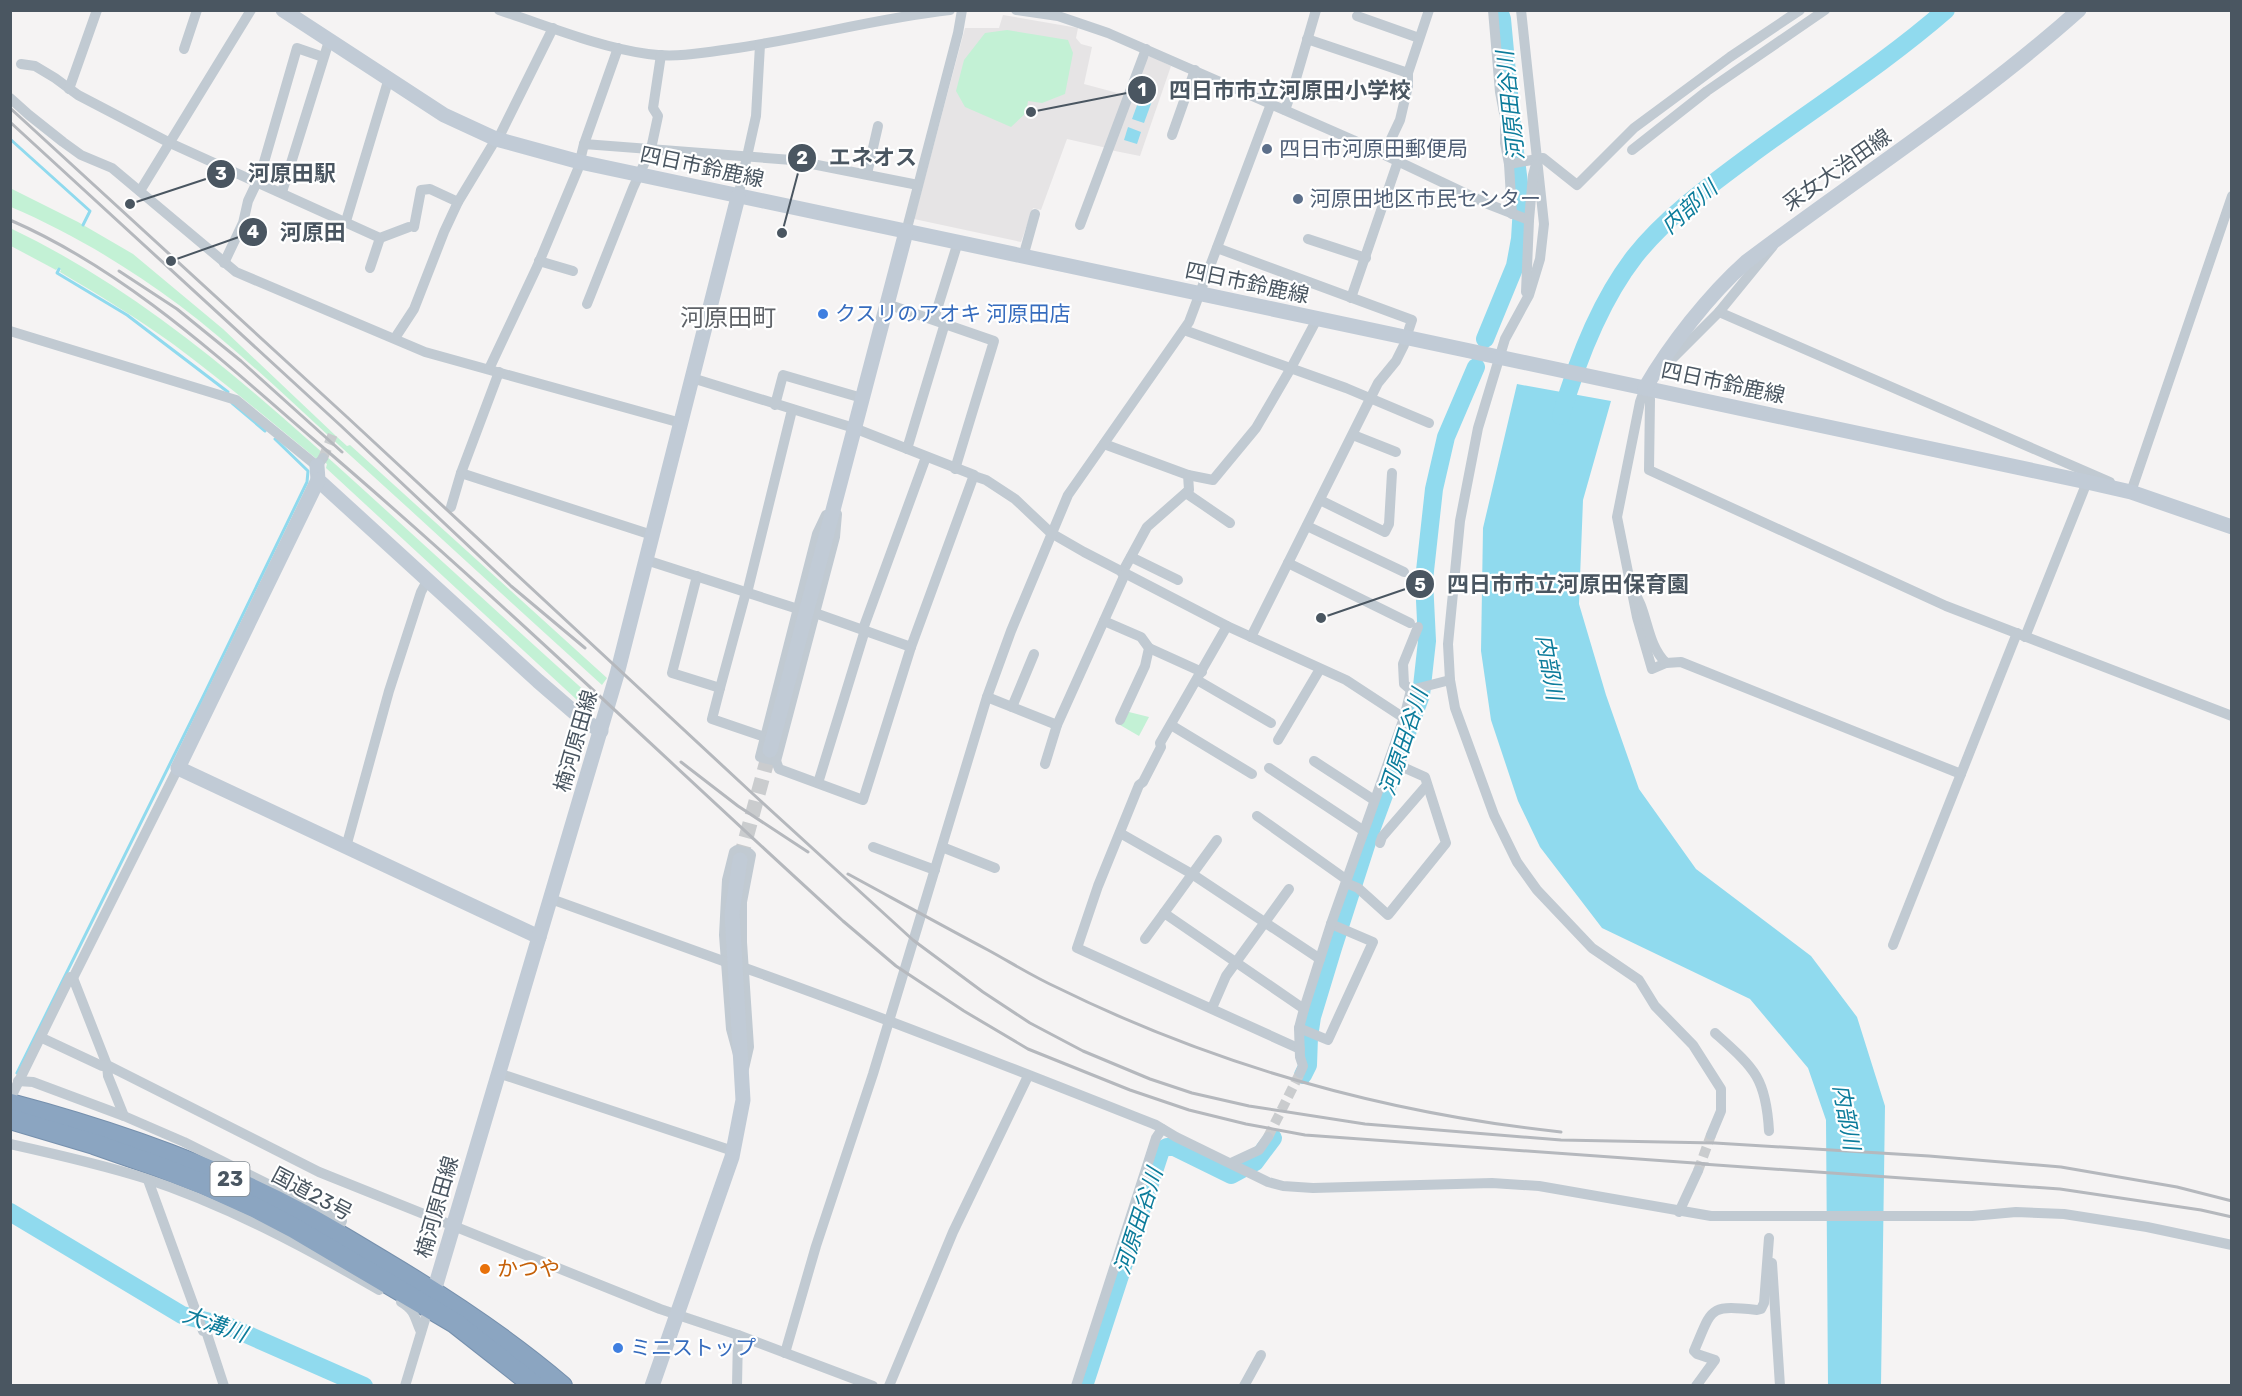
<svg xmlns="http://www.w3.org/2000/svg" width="2242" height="1396" font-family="Rubik,'Noto Sans JP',sans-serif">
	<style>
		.education { fill: #e6e4e5 }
		.green { fill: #c3f1d5 }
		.water { fill: #90daee }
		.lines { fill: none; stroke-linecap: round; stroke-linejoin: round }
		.stream { stroke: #90daee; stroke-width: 3 }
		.river { stroke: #90daee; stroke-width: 18 }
		.street-tunnel { stroke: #caccce; stroke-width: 10; stroke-dasharray: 10 5; stroke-linecap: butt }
		.secondary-tunnel { stroke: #caccce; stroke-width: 15; stroke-dasharray: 15 8; stroke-linecap: butt }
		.highway-casing { stroke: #7690ad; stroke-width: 22 }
		.street { stroke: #c1cad2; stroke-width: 10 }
		.secondary { stroke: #c1cbd6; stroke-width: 15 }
		.highway { stroke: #8ba5c1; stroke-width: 20 }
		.rail { stroke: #b5b8bd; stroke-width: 3 }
		.service-dot { fill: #5c6f8a; stroke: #fff; stroke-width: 2 }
		.shop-dot { fill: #3f7fe0; stroke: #fff; stroke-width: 2 }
		.food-dot { fill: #e8710a; stroke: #fff; stroke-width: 2 }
		.labels { text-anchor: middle; stroke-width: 4.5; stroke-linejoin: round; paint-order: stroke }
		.shield { fill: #fff; stroke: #808990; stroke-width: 1.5 }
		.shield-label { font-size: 20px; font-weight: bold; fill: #4a5661 }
		.service-label { font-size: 21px; fill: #4e5e75; stroke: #fff; text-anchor: start }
		.street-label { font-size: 21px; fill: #4a5661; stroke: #fff }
		.shop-label { font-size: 21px; fill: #366cbe; stroke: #fff; text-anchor: start }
		.food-label { font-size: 21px; fill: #c56008; stroke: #fff; text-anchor: start }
		.water-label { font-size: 22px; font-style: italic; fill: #0c7c9b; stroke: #fff }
		.quarter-label { font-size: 24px; fill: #5f6368; stroke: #fff }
		.leader { fill: none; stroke: #4a5661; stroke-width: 2 }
		.callout-dot { fill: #4a5661; stroke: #fff; stroke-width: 2 }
		.mark-label { font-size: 18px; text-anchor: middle; font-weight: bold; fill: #fff }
		.callout-label { font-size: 22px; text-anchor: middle; font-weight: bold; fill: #4a5661; stroke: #fff; stroke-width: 4.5; stroke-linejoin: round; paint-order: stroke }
	</style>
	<rect width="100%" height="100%" fill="#f5f3f3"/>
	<g class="education">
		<path d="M1003 15 1078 28 1076 38 1081 44 1092 47 1084 84 1125 95 1107 148 1067 139 1041 210 1033 208 1021 242 914 219 965 28H999Z"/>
		<path d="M1150 56 1171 66 1140 156 1110 150 1146 59Z"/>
	</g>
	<g class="green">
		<path d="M1007 30 1068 40 1073 53 1065 94 1042 103 1028 101 1026 113 1011 127 965 107 956 91 964 60 985 33Z"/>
		<path d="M10 188 78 222 133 254 223 329 336 436 347 446 350 445 607 678 602 685C511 603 421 519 330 437 281 392 232 345 179 305 128 267 70 232 11 207Z"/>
		<path d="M10 228C145 292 257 393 366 492 443 562 520 633 598 703L589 711 326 468 327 464 322 460H318C270 421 223 381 173 344 137 318 99 295 60 272L61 270 58 268 56 270 11 246Z"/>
		<path d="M1129 712 1149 717 1139 736 1120 725Z"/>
	</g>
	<g class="water">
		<path d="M1144 86 1156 90 1144 123 1132 119Z"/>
		<path d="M1128 127 1141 132 1137 144 1124 140Z"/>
		<path d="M1517 384 1611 401 1583 500 1579 604 1606 695 1639 789 1696 869 1811 956 1857 1017 1885 1106 1881 1385H1828L1826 1120 1808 1068 1750 999 1602 928 1540 847 1518 801 1491 720 1481 651 1483 528Z"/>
	</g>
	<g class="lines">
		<g class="stream">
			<path d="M10 139 90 211 83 225"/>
			<path d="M59 269 57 273 127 315 228 392"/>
			<path d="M232 403 265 431"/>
			<path d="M17 1073 202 699 307 482 308 471 275 439"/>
		</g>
		<g class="river">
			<path d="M1485 339 1515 266 1520 239 1522 206 1513 137 1502 19 1499 10"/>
			<path d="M1561 416C1577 361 1600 301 1635 256 1666 217 1709 186 1748 157 1814 108 1884 64 1946 10"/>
			<path d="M1303 1075 1308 1065 1309 1037 1312 1017 1333 948 1370 833 1421 695 1427 641 1424 580 1434 489 1446 437 1476 367"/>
			<path d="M10 1212 182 1315 230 1327 364 1386"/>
			<path d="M1084 1386 1161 1150 1167 1147H1174L1231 1175 1255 1162 1273 1138"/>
		</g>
		<g class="street-tunnel">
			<path d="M323 458 333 434"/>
			<path d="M1268 1137 1300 1073"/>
			<path d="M1698 1171 1711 1135"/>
		</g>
		<path class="secondary-tunnel" d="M740 860 770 750"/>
		<g class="highway-casing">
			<g id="highway">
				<path d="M10 1104C112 1131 211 1165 304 1215 332 1230 359 1247 386 1263 448 1300 507 1339 562 1386"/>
				<path d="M10 1119 94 1144 157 1166 203 1184 256 1208 294 1228 455 1323 535 1386"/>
			</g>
		</g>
		<g class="street">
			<path d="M499 10C548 26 598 47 648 54 675 58 703 53 730 49 804 39 876 18 950 10"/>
			<path d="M1016 10 1058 16 1108 33 1353 140 1488 204 1529 220"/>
			<path d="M1493 10 1500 92 1505 118V143L1509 164 1543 158 1577 185 1634 128 1730 57 1800 10"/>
			<path d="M1521 10 1544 224 1540 259 1529 295 1505 339 1478 428 1460 521 1448 644 1450 680 1455 708 1494 815 1517 862 1537 890 1592 948 1639 980 1655 1006 1693 1045 1721 1089V1111L1711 1135"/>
			<path d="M1357 16 1419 38"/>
			<path d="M1307 39 1408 73"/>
			<path d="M184 49 197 10"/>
			<path d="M21 64 35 66 55 78 78 95 170 143 380 238 409 227"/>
			<path d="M69 89 97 10"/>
			<path d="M10 98 29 115 63 142 81 155 112 168 236 272 425 352 681 423"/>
			<path d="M1285 110 1295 82 1316 10"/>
			<path d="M1172 135 1195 70"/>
			<path d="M498 139 553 28"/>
			<path d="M584 144 618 48"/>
			<path d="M1632 150 1707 91 1825 10"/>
			<path d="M1384 154 1400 120 1408 86V73L1429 10"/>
			<path d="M1509 164 1512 214"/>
			<path d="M867 174 878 126"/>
			<path d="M258 183 297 48 323 57"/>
			<path d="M140 191 251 10"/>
			<path d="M282 192 329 41"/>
			<path d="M738 197 756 116 760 45"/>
			<path d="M346 221 389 78"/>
			<path d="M1080 225 1146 49"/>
			<path d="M414 227 421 190 430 189 458 202"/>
			<path d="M906 232 958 33 962 10"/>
			<path d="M1308 239 1366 258"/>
			<path d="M1217 248 1412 320 1409 329"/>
			<path d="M1023 257 1035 214"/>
			<path d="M539 261 573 271"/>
			<path d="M224 263 243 223 248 201 257 182"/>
			<path d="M370 268 380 238"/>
			<path d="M1526 292 1529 220 1533 175 1536 164"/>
			<path d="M1351 298 1398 161"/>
			<path d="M587 304 633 188 651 149 658 116 653 108 661 55"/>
			<path d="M887 304 994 341 955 469"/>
			<path d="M1719 312 2110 482"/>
			<path d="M934 319 958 242"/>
			<path d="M1184 330 1346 388 1429 423"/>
			<path d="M10 331 236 400 317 466 323 458"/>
			<path d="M395 338 414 309 444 232 458 202 496 139"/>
			<path d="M1662 365 1670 361 1719 312 1773 246"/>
			<path d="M489 369 537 267 578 169 584 144 792 160 918 185"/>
			<path d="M692 378 854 428 974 475 911 647 863 800 779 769 776 761 760 757 817 534 826 515"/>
			<path d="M1645 388 1650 399 1649 470 1946 606 2232 716"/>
			<path d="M1645 388 1640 402 1617 517 1637 617 1652 669 1666 663"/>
			<path d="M775 405 783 375 862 398"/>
			<path d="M1353 435 1396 452"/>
			<path d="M1104 444 1188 475 1189 490 1147 527 1122 573"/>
			<path d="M907 449 945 323"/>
			<path d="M461 473 652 535"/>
			<path d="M1188 475 1213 480 1256 428 1291 368 1317 319"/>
			<path d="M974 476 986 480 1015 499 1051 533 1084 552 1227 626 1346 680 1404 718"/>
			<path d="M2127 490 2131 492 2232 196"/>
			<path d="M1186 493 1230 523"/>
			<path d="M1320 500 1385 532 1389 524 1392 473"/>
			<path d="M451 507 461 473 499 372"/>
			<path d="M1307 526 1404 572"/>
			<path d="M1131 557 1178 580"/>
			<path d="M646 560 798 609"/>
			<path d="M1288 563 1410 623"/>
			<path d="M697 576 672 673 720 688 712 719 765 737"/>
			<path d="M1631 587C1649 611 1645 642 1666 663L1681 662 1961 774"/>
			<path d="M747 593 792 410"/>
			<path d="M815 613 911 647"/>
			<path d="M1104 621 1141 637 1149 648 1145 666 1120 720"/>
			<path d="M1227 626 1160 743 1161 747 1143 782 1139 785 1098 886 1077 948 1300 1049"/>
			<path d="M863 629 926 457"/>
			<path d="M1251 637 1378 383 1396 361 1404 345"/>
			<path d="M2025 637 2087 482"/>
			<path d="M1149 648 1202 672"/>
			<path d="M1197 680 1271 723"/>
			<path d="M720 688 746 592"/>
			<path d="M1411 690 1404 684 1403 664 1418 627"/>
			<path d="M987 697 1057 725"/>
			<path d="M1012 707 1034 654"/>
			<path d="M1171 725 1252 774"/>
			<path d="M1278 740 1320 669"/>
			<path d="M776 761 835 537 837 514"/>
			<path d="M1314 761 1374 800"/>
			<path d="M1045 764 1057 725 1125 574"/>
			<path d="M1269 768 1364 831"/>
			<path d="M818 783 865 630"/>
			<path d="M1257 816 1347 880"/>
			<path d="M1120 833 1192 874 1320 959"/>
			<path d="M1380 843 1382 837 1427 785"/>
			<path d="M346 847 389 691 421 592 428 579"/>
			<path d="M873 847 935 870"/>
			<path d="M942 847 995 868"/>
			<path d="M737 850 749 853 751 855 742 902V942L749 1047 743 1073 731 1029 724 935 727 880 734 852Z"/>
			<path d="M1346 883 1358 888 1388 915 1446 843 1425 777 1389 761"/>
			<path d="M551 899 726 962"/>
			<path d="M1164 913 1217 840"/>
			<path d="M1145 939 1164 913 1304 1009"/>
			<path d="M1893 945 2017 633"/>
			<path d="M745 968C883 1017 1019 1071 1156 1125L1176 1137 1268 1182 1283 1186 1313 1188 1492 1183 1539 1186 1711 1216H1972L2016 1212 2064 1214 2147 1227 2232 1245"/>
			<path d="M73 978 107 1065 319 1172 660 1309 738 1335 873 1386"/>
			<path d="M1212 1008 1226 976 1289 889"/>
			<path d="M1299 1028 1328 1040 1373 942 1331 924"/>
			<path d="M1715 1033C1754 1068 1766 1077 1769 1131"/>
			<path d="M40 1037 102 1066 107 1065 108 1076 124 1116"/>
			<path d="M498 1073 733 1151"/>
			<path d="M1300 1073 1303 1066 1300 1057 1299 1028 1304 1009 1331 924 1404 718 1411 690 1450 680"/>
			<path d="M18 1081 33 1082 124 1116 184 1142 342 1221 336 1233"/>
			<path d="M13 1093 70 977 73 978 178 768"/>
			<path d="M10 1144C55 1154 100 1164 144 1178 226 1205 305 1247 379 1290"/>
			<path d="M1231 1163 1259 1150 1268 1137"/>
			<path d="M148 1180 203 1331"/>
			<path d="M1679 1212 1698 1171"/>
			<path d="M1772 1263 1780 1386"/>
			<path d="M401 1302C416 1311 414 1317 421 1332"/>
			<path d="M206 1331 224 1386"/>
			<path d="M785 1353 816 1246 873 1074 987 697 1011 631 1068 495 1189 322 1271 104"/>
			<path d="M405 1386 430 1303"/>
			<path d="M737 1386 738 1335"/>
			<path d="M889 1386 953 1232 1028 1076"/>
			<path d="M1076 1386 1156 1138 1162 1129"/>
			<path d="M1244 1386 1261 1355"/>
			<path d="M1696 1386 1715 1360 1697 1354 1694 1351C1713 1307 1708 1305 1757 1310L1761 1309 1764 1303 1769 1238"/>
		</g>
		<g class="secondary">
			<path d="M283 10 444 115 496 139 580 162 2087 482 2131 492 2232 527"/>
			<path d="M1645 388C1670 345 1709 295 1746 262 1857 178 1975 103 2079 10"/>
			<path d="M317 466 318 480 538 681 582 719 601 731"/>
			<path d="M318 480 178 768 539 937"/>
			<path d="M770 750 906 232"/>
			<path d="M434 1291 617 674 738 197"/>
			<path d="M652 1386 732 1157 743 1100 732 913 740 860"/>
		</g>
		<use href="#highway" class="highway"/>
		<g class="rail">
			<path d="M10 108 347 417 753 794 913 940 983 992 1030 1023 1083 1051 1150 1079 1192 1093 1249 1106 1365 1124 1561 1140 1715 1143 1929 1156 2061 1167 2177 1187 2232 1201"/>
			<path d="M10 122 340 425 511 586 585 648"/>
			<path d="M10 220C125 270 218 357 312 438 494 593 666 760 843 921L896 966 964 1011 1028 1049 1130 1090 1189 1110 1246 1124 1305 1135 1708 1164"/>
			<path d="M119 271 177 309 241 361 342 452"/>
			<path d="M681 762 738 806 808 852"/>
			<path d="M848 874C894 899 941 925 988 950 1010 962 1032 976 1056 987 1214 1065 1385 1113 1561 1132"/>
			<path d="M1702 1164 2060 1189 2201 1210 2232 1217"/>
		</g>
	</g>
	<g class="service-dot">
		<circle cx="1267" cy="149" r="6"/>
		<circle cx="1298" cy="199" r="6"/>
	</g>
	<g class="shop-dot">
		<circle cx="823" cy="314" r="6"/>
		<circle cx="618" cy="1348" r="6"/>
	</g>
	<circle class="food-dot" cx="485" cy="1269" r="6"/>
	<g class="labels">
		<rect class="shield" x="210.5" y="1162" width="39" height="34" rx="4.5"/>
		<g class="shield-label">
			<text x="230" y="1186">23</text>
		</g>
		<g class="service-label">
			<text x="1279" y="156">四日市河原田郵便局</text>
			<text x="1310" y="206">河原田地区市民センター</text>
		</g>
		<g class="street-label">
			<text transform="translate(702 167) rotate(12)" y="7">四日市鈴鹿線</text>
			<text transform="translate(1837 170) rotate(-35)" y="7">采女大治田線</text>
			<text transform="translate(1247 283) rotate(12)" y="7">四日市鈴鹿線</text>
			<text transform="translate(1723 383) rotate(12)" y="7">四日市鈴鹿線</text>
			<text transform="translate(576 741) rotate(-74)" y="7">楠河原田線</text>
			<text transform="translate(312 1194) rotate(28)" y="7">国道23号</text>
			<text transform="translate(437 1207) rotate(-74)" y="7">楠河原田線</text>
		</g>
		<g class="shop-label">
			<text x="835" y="321">クスリのアオキ 河原田店</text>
			<text x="630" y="1355">ミニストップ</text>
		</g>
		<g class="food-label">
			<text x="497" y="1276">かつや</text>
		</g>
		<g class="water-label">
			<text transform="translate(1510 106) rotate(-96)" y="8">河原田谷川</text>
			<text transform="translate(1689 207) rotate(-42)" y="8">内部川</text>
			<text transform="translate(1550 667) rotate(80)" y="8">内部川</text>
			<text transform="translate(1403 742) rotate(-72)" y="8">河原田谷川</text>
			<text transform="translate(1847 1117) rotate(80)" y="8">内部川</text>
			<text transform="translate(1138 1221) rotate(-72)" y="8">河原田谷川</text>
			<text transform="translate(215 1324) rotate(19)" y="8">大溝川</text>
		</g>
		<g class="quarter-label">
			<text x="728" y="326">河原田町</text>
		</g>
	</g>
	<path class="leader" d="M1031 112L1142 90M782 233L802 158M130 204L221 174M171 261L253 232M1321 618L1420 584"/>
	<g class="callout-dot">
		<circle cx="1031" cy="112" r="6"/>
		<circle cx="782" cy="233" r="6"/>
		<circle cx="130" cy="204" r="6"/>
		<circle cx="171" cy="261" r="6"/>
		<circle cx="1321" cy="618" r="6"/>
		<circle cx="1142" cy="90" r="15"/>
		<circle cx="802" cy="158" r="15"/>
		<circle cx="221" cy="174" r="15"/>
		<circle cx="253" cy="232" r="15"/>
		<circle cx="1420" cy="584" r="15"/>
	</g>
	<g class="mark-label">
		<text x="1142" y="96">1</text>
		<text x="802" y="164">2</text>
		<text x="221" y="180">3</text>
		<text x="253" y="238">4</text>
		<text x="1420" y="591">5</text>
	</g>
	<g class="callout-label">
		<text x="1290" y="98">四日市市立河原田小学校</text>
		<text x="873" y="165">エネオス</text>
		<text x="292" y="181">河原田駅</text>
		<text x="313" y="240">河原田</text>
		<text x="1568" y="592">四日市市立河原田保育園</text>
	</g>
	<rect width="2242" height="1396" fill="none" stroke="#4a5661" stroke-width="24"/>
</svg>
